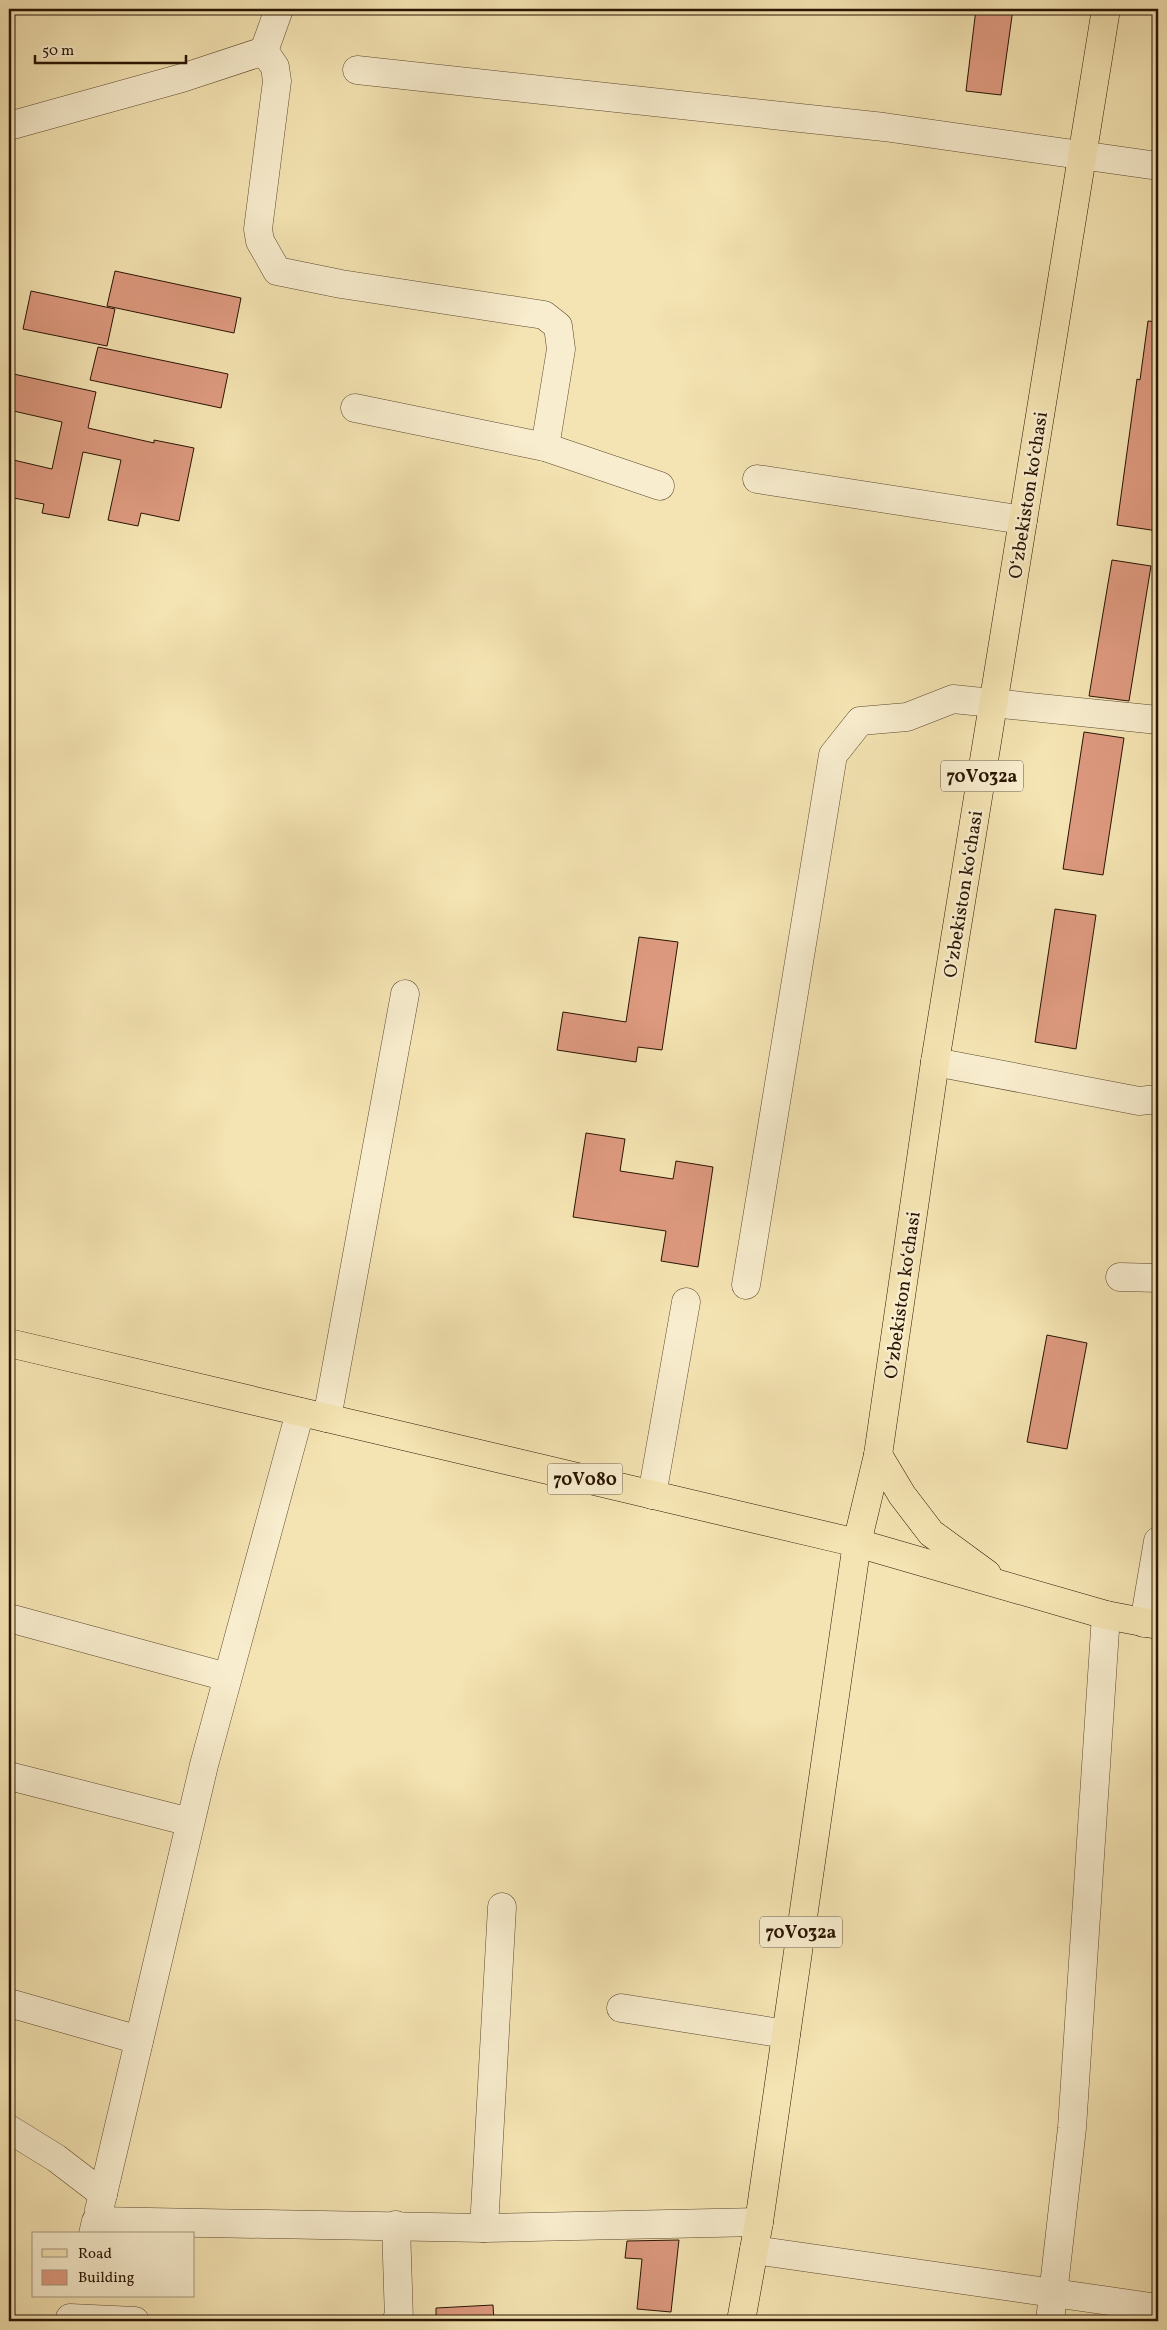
<svg xmlns="http://www.w3.org/2000/svg" width="1167" height="2330" font-family="Vollkorn,serif">
	<style>
		.building { fill: #de9a80; stroke: #291402 }
		.lines { fill: none; stroke-linecap: round; stroke-linejoin: round }
		.minor-casing { stroke: #5c482e; stroke-width: 29 }
		.major-casing { stroke: #291402; stroke-width: 29 }
		.minor { stroke: #f8edce; stroke-width: 28 }
		.major { stroke: #f5e4b3; stroke-width: 28 }
		.labels { text-anchor: middle; stroke-width: 5; stroke-linejoin: round; paint-order: stroke }
		.shield { fill: #f8edce; stroke: #67553f; stroke-width: 1 }
		.shield-label { font-size: 18px; font-weight: bold; fill: #291402 }
		.street-label { font-size: 19px; fill: #291402; stroke: #f8edce }
	</style>
	<rect width="100%" height="100%" fill="#f5e4b3"/>
	<filter id="stains"><feTurbulence type="fractalNoise" baseFrequency=".004" numOctaves="4"/><feColorMatrix values="0 0 0 0 .2 0 0 0 0 .09 0 0 0 0 .02 0 0 0 .5 -.17"/></filter>
	<radialGradient id="worn" r=".72"><stop offset=".6" stop-color="#630" stop-opacity="0"/><stop offset="1" stop-color="#630" stop-opacity=".3"/></radialGradient>
	<g class="building">
		<path d="M976 9H1013L1001 95 966 91Z"/>
		<path d="M115 271 241 298 234 333 107 306Z"/>
		<path d="M31 291 115 309 107 346 23 329Z"/>
		<path d="M1148 321 1158 322V531L1117 525 1137 379 1140 380Z"/>
		<path d="M98 347 228 374 221 408 90 380Z"/>
		<path d="M9 373 96 392 88 428 154 443V440L194 448 179 521 141 513 138 526 108 520 121 460 83 452 69 518 42 513 44 504 9 497V459L52 469 62 422 9 410Z"/>
		<path d="M1112 560 1151 566 1129 701 1089 696Z"/>
		<path d="M1084 732 1124 738 1103 875 1063 869Z"/>
		<path d="M1055 909 1096 915 1076 1049 1035 1042Z"/>
		<path d="M639 937 678 942 662 1050 638 1047 636 1062 557 1050 563 1012 626 1022Z"/>
		<path d="M586 1133 625 1139 620 1171 673 1179 676 1161 713 1167 698 1267 661 1261 666 1231 573 1217Z"/>
		<path d="M1047 1335 1087 1343 1067 1449 1027 1442Z"/>
		<path d="M679 2240 671 2312 637 2309 642 2259 625 2258 627 2241Z"/>
		<path d="M493 2305 494 2321H436V2308Z"/>
	</g>
	<g class="lines">
		<g class="minor-casing">
			<g id="minor">
				<path d="M264 51 275 67 277 81 258 229 260 241 277 271 341 284 544 315 558 326 561 349 545 447"/>
				<path d="M357 70 884 127 1158 166"/>
				<path d="M9 126 182 78 264 51 279 9"/>
				<path d="M355 408 545 447 660 486"/>
				<path d="M757 479 1023 520"/>
				<path d="M935 1062 1139 1101 1158 1099"/>
				<path d="M1120 1277 1158 1278"/>
				<path d="M746 1285 833 755 860 721 907 717 953 699 1158 720"/>
				<path d="M327 1418 405 994"/>
				<path d="M652 1495 686 1302"/>
				<path d="M9 1618 227 1677"/>
				<path d="M1144 1623 1158 1541"/>
				<path d="M9 1776 190 1822"/>
				<path d="M9 2003 139 2040"/>
				<path d="M621 2008 786 2034"/>
				<path d="M9 2129 56 2158 103 2194 99 2210"/>
				<path d="M103 2194 204 1765 300 1412"/>
				<path d="M396 2225 399 2320 396 2321"/>
				<path d="M484 2228 502 1907"/>
				<path d="M93 2234 96 2221 484 2228 759 2222"/>
				<path d="M754 2250 1158 2308"/>
				<path d="M70 2318 135 2321"/>
				<path d="M1050 2321 1072 2128 1106 1615"/>
			</g>
		</g>
		<g class="major-casing">
			<g id="major">
				<path d="M9 1343 857 1543 1106 1615 1158 1625"/>
				<path d="M878 1455 902 1495 931 1533 987 1574"/>
				<path d="M741 2321 759 2222 857 1543 878 1455 935 1062 1106 9"/>
			</g>
		</g>
		<use href="#minor" class="minor"/>
		<use href="#major" class="major"/>
	</g>
	<g class="labels">
		<g class="shield">
			<rect x="941" y="760.5" width="82" height="31" rx="4"/>
			<rect x="547.5" y="1463.5" width="75" height="31" rx="4"/>
			<rect x="760" y="1916.5" width="82" height="31" rx="4"/>
		</g>
		<g class="shield-label">
			<text x="982" y="782">70V032a</text>
			<text x="585" y="1485">70V080</text>
			<text x="801" y="1938">70V032a</text>
		</g>
		<g class="street-label">
			<text transform="translate(1027 495) rotate(-81)" y="7">O‘zbekiston ko‘chasi</text>
			<text transform="translate(962 894) rotate(-81)" y="7">O‘zbekiston ko‘chasi</text>
			<text transform="translate(901 1295) rotate(-82)" y="7">O‘zbekiston ko‘chasi</text>
		</g>
	</g>
	<rect width="1167" height="2330" fill="none" stroke="#f5e4b3" stroke-width="30"/>
	<rect x="10" y="10" width="1147" height="2310" fill="none" stroke="#291402" stroke-width="2.5"/>
	<rect x="15" y="15" width="1137" height="2300" fill="none" stroke="#291402"/>
	<rect x="32" y="2232" width="162" height="65" fill="#f8edce" stroke="#a5967c"/>
	<rect x="42" y="2249" width="25" height="8" fill="#f5e4b3" stroke="#a5967c"/>
	<text x="78" y="2258" font-size="15" fill="#291402">Road</text>
	<rect x="42" y="2270" width="25" height="15" fill="#de9a80" stroke="#a5967c"/>
	<text x="78" y="2282" font-size="15" fill="#291402">Building</text>
	<path d="M35 55v8h151v-8" fill="none" stroke="#291402" stroke-width="2.5"/>
	<text x="42" y="55" font-size="15" fill="#291402" stroke="#f8edce" stroke-width="4" paint-order="stroke">50 m</text>
	<rect width="100%" height="100%" filter="url(#stains)"/>
	<rect width="100%" height="100%" fill="url(#worn)"/>
</svg>
